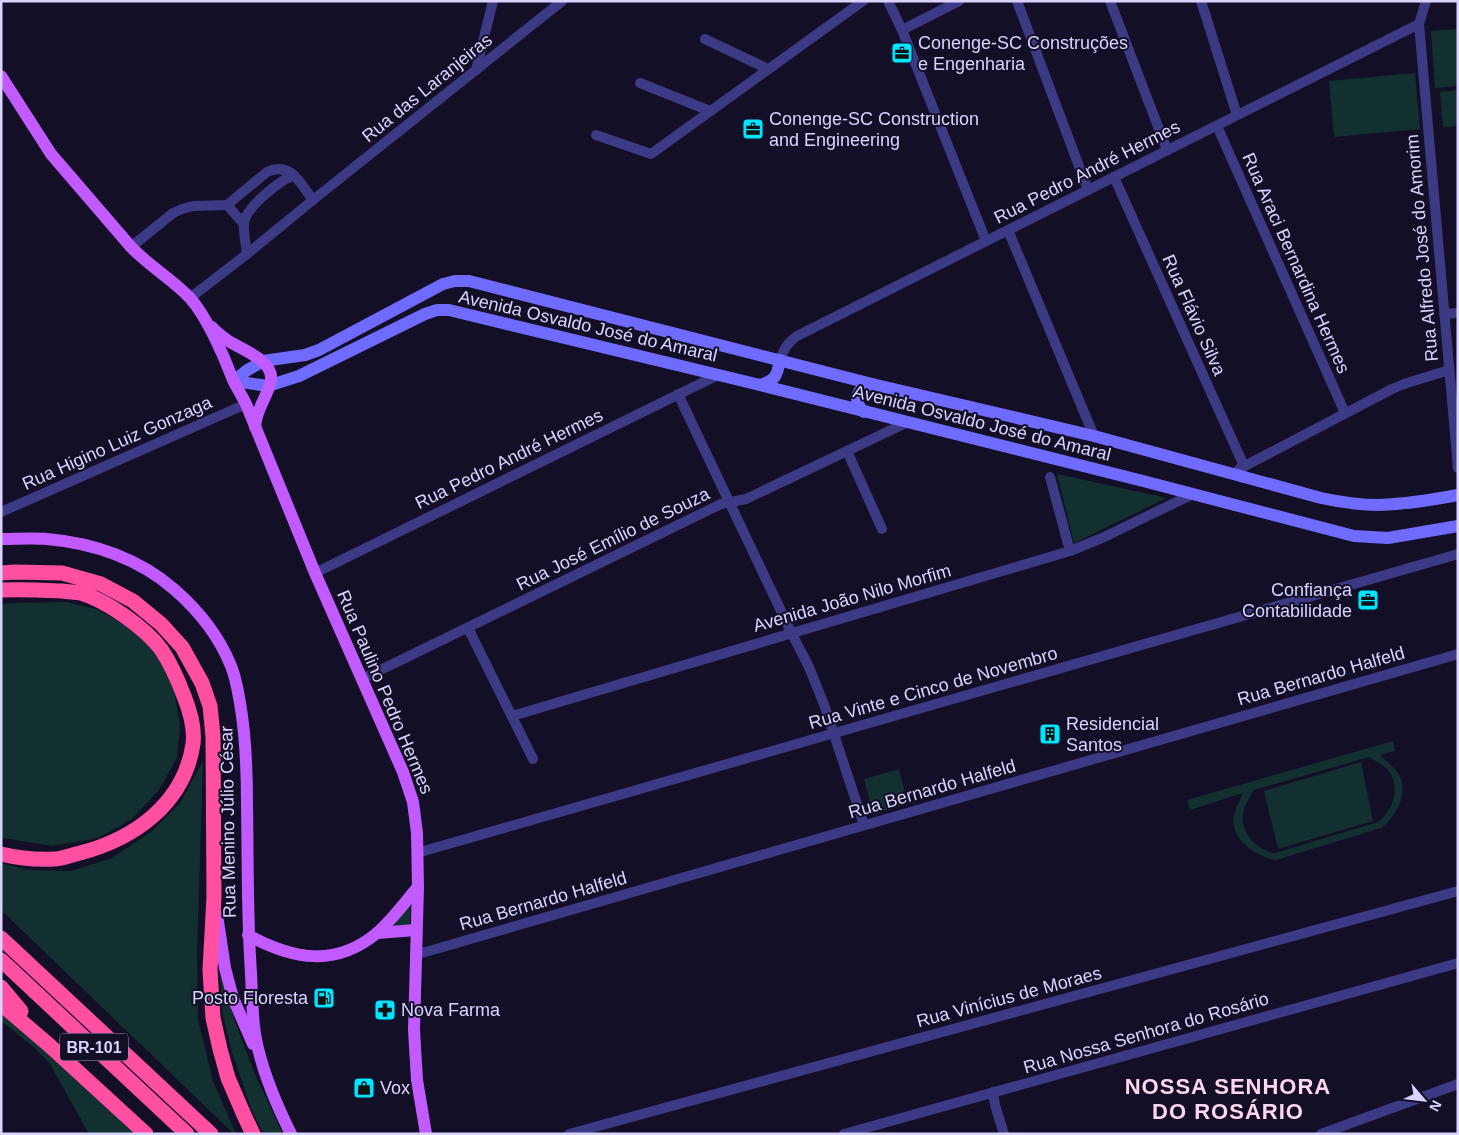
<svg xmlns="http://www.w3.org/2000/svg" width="1459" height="1135" font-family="Arial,sans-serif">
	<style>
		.green { fill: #12302f; fill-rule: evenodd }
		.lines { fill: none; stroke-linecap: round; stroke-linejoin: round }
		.street { stroke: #3d3a85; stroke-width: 10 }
		.secondary { stroke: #6f6bff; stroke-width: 12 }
		.primary { stroke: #c25bff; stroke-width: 12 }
		.highway { stroke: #ff4fa3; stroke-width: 15 }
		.labels { text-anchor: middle; stroke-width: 4; stroke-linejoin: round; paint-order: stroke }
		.shield { fill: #130f26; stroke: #9e99be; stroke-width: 1 }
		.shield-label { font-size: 16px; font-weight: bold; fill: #d9d4ff }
		.poi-label { font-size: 18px; fill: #d9d4ff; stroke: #130f26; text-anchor: start }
		.street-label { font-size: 18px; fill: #d9d4ff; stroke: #130f26 }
		.district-label { font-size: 22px; font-weight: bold; letter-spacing: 1px; fill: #ffd6f0; stroke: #130f26 }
	</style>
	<rect width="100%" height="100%" fill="#130f26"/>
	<g class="green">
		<path d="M1458 29V86L1435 88 1431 31Z"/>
		<path d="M1415 73 1420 129 1334 137 1329 81Z"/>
		<path d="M1458 90V126L1443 127 1440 92Z"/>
		<path d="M1057 474 1167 498 1074 543Z"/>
		<path d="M67 602 96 609 124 624 154 649 173 684 180 726 177 758 159 790 132 819 98 838 53 846 3 838 1 837V604L12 603Z"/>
		<path d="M1393 741 1395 751 1380 755C1387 762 1397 769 1401 779 1407 797 1395 817 1381 828L1276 860C1255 857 1229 838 1234 815 1236 807 1240 800 1243 793L1190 810 1187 800ZM1369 757C1375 761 1382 764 1386 768 1402 785 1394 810 1378 822L1275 853C1258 851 1240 833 1243 815 1244 806 1250 797 1254 790Z"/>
		<path d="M203 761 197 951 198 1019 213 1081 236 1134H234L1 910V863L29 870 71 871 112 858 151 832 180 803Z"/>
		<path d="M1361 762 1373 821 1278 849 1264 791Z"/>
		<path d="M899 769 908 804 873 814 864 779Z"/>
		<path d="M411 903 410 927 388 929Z"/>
		<path d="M219 956 233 1016 254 1072 283 1134H264L252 1111 231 1049 222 1011Z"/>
		<path d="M1 1010 135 1134H89L50 1064 35 1048 1 1021Z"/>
	</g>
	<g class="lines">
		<g class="street">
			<path d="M888 1 902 30 986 241"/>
			<path d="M1017 1 1088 190"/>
			<path d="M1110 1 1167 150"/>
			<path d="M1201 1 1237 115"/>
			<path d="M1426 1 1419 24 1458 468"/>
			<path d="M902 30 959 1"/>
			<path d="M705 39 768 69"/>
			<path d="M476 70 493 1"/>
			<path d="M640 83 710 111"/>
			<path d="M1217 126 1345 413"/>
			<path d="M596 135 651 154 863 1"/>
			<path d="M1114 177 1244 466"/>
			<path d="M227 205 244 224"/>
			<path d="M1008 230 1094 436"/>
			<path d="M131 247 173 213 182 209 193 206 227 205 267 172C291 161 300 183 313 200"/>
			<path d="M247 254 313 200 562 1"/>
			<path d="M190 298 247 254C246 244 243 232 244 223 246 207 279 181 294 175"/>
			<path d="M1444 314 1458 313"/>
			<path d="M780 360C784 349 787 343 797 336L1419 24"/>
			<path d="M678 394 791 632 809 667 825 707 864 825"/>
			<path d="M847 451 882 529"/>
			<path d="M1239 469 1392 389 1404 384 1449 370"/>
			<path d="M1050 477 1070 551"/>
			<path d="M1 512 246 404"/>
			<path d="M315 573 718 375"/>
			<path d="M468 628 533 759"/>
			<path d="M362 679 721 504 746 499 908 422"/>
			<path d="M512 716 1070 551 1102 538 1193 494"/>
			<path d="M417 853 1458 554"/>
			<path d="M415 955 1458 654"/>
			<path d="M993 1092 995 1105 1004 1134"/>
			<path d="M569 1134 1458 891"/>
			<path d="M844 1134 1458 963"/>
			<path d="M1321 1134 1458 1084"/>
		</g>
		<g class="secondary">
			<path d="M234 381 246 371 263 361 305 355 319 350 443 284 455 281H469L872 384 1094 436 1321 498C1340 502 1360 505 1379 505 1406 504 1432 500 1458 495"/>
			<path d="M234 381 268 386 299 376 425 314 437 310H449L760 385 1143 481 1354 536 1388 538 1458 526"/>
			<path d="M760 385C776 380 777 376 780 360"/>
			<path d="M864 412C852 400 856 388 872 384"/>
		</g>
		<g class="primary">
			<path d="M1 76 51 154 131 247C149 266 172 279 190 298 207 317 224 356 233 380 237 388 242 396 246 404L315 573 403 772 413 802 417 833 418 887 414 1030 417 1080 426 1134"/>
			<path d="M212 327C217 333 223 337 230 342 242 349 273 361 271 379 269 395 256 408 255 427"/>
			<path d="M1 539C16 539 32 538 47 539 94 543 140 559 175 590 200 612 219 636 231 666 236 678 238 691 240 703 246 737 247 771 247 805 248 861 247 917 251 973 252 993 252 1014 255 1034 261 1069 275 1102 291 1134"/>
			<path d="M217 915 225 968 233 998 253 1044"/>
			<path d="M377 933 416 930"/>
			<path d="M248 935C292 959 335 968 377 933 392 920 405 902 418 887"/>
		</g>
		<g class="highway">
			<path d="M1 573 15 572 62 573 101 584 133 601 161 624 182 647 202 683 210 706 213 736 214 897 210 970 213 1018 220 1049 228 1078 244 1115 253 1134"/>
			<path d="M1 590C22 589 41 590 62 591 68 592 75 592 81 593 107 601 144 627 161 649 171 664 178 680 184 696 190 711 195 728 193 744 184 804 134 839 80 853 71 855 62 859 54 859 36 860 18 858 1 854"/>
			<path d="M1 938 211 1134"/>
			<path d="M1 960 187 1134"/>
			<path d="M1 987 21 1011"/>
			<path d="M1 1004 49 1045 146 1134"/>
		</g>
	</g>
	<defs>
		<g id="office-square" transform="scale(1.125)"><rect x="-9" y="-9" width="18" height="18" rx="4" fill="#00e5ff" stroke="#130f26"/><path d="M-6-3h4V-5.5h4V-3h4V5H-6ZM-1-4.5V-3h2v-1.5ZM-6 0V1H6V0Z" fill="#111"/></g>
		<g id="building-square" transform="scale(1.125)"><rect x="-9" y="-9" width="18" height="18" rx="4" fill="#00e5ff" stroke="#130f26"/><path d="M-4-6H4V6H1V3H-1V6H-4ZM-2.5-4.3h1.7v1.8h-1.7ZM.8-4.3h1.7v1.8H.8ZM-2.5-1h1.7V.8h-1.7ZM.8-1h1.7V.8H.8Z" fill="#111"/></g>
		<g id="fuel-square" transform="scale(1.125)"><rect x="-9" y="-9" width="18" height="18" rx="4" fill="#00e5ff" stroke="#130f26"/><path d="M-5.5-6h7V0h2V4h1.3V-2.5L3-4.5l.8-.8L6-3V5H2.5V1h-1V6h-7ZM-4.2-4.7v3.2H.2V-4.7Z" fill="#111"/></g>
		<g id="pharmacy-square" transform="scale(1.125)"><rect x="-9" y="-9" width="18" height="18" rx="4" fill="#00e5ff" stroke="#130f26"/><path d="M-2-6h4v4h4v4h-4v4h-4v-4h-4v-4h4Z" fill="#111"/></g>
		<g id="shop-square" transform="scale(1.125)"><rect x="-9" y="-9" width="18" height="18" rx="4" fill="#00e5ff" stroke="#130f26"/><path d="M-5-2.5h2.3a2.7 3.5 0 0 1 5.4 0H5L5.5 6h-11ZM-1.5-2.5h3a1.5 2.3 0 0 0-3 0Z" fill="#111"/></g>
	</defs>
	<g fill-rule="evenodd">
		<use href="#office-square" x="902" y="53"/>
		<use href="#office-square" x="753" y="129"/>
		<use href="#office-square" x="1368" y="600"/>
		<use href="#building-square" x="1050" y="734"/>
		<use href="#fuel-square" x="324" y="998"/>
		<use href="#pharmacy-square" x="385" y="1010"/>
		<use href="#shop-square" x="364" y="1088"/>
	</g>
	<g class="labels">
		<rect class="shield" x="60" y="1033.5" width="68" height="27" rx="4"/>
		<g class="shield-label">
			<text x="94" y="1053">BR-101</text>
		</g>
		<g class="poi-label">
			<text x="918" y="49">Conenge-SC Construções<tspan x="918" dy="21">e Engenharia</tspan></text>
			<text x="769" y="125">Conenge-SC Construction<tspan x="769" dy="21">and Engineering</tspan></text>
			<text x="1352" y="596" text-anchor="end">Confiança<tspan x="1352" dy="21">Contabilidade</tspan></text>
			<text x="1066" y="730">Residencial<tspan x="1066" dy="21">Santos</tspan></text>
			<text x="308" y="1004" text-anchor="end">Posto Floresta</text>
			<text x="401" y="1016">Nova Farma</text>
			<text x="380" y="1094">Vox</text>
		</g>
		<g class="street-label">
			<text transform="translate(427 88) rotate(-39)" y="6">Rua das Laranjeiras</text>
			<text transform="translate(1087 172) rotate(-27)" y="6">Rua Pedro André Hermes</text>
			<text transform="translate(1422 248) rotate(-95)" y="6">Rua Alfredo José do Amorim</text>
			<text transform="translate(1296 263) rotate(66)" y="6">Rua Araci Bernardina Hermes</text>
			<text transform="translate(1194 315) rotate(66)" y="6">Rua Flávio Silva</text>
			<text transform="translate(588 326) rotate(13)" y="6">Avenida Osvaldo José do Amaral</text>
			<text transform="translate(982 423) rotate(14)" y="6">Avenida Osvaldo José do Amaral</text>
			<text transform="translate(117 443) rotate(-24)" y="6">Rua Higino Luiz Gonzaga</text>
			<text transform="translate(509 459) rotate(-26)" y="6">Rua Pedro André Hermes</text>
			<text transform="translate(613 539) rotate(-26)" y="6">Rua José Emílio de Souza</text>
			<text transform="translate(852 598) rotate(-16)" y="6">Avenida João Nilo Morfim</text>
			<text transform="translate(1321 676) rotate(-16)" y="6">Rua Bernardo Halfeld</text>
			<text transform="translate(933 688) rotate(-16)" y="6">Rua Vinte e Cinco de Novembro</text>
			<text transform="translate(385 692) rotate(67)" y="6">Rua Paulino Pedro Hermes</text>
			<text transform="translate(932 789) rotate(-16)" y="6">Rua Bernardo Halfeld</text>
			<text transform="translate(228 822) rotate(-91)" y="6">Rua Menino Júlio César</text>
			<text transform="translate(543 901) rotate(-16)" y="6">Rua Bernardo Halfeld</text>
			<text transform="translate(1009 997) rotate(-15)" y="6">Rua Vinícius de Moraes</text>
			<text transform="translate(1146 1033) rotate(-16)" y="6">Rua Nossa Senhora do Rosário</text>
		</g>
		<g class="district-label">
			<text x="1228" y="1094">NOSSA SENHORA<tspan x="1228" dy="25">DO ROSÁRIO</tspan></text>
		</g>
	</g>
	<rect width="1459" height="1135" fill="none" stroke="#d9d4ff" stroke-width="5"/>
	<g transform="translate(1424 1100) rotate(118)" stroke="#130f26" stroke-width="4" paint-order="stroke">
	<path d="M0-4L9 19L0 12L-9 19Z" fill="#d9d4ff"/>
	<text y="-8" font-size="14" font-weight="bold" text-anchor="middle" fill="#d9d4ff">N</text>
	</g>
</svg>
